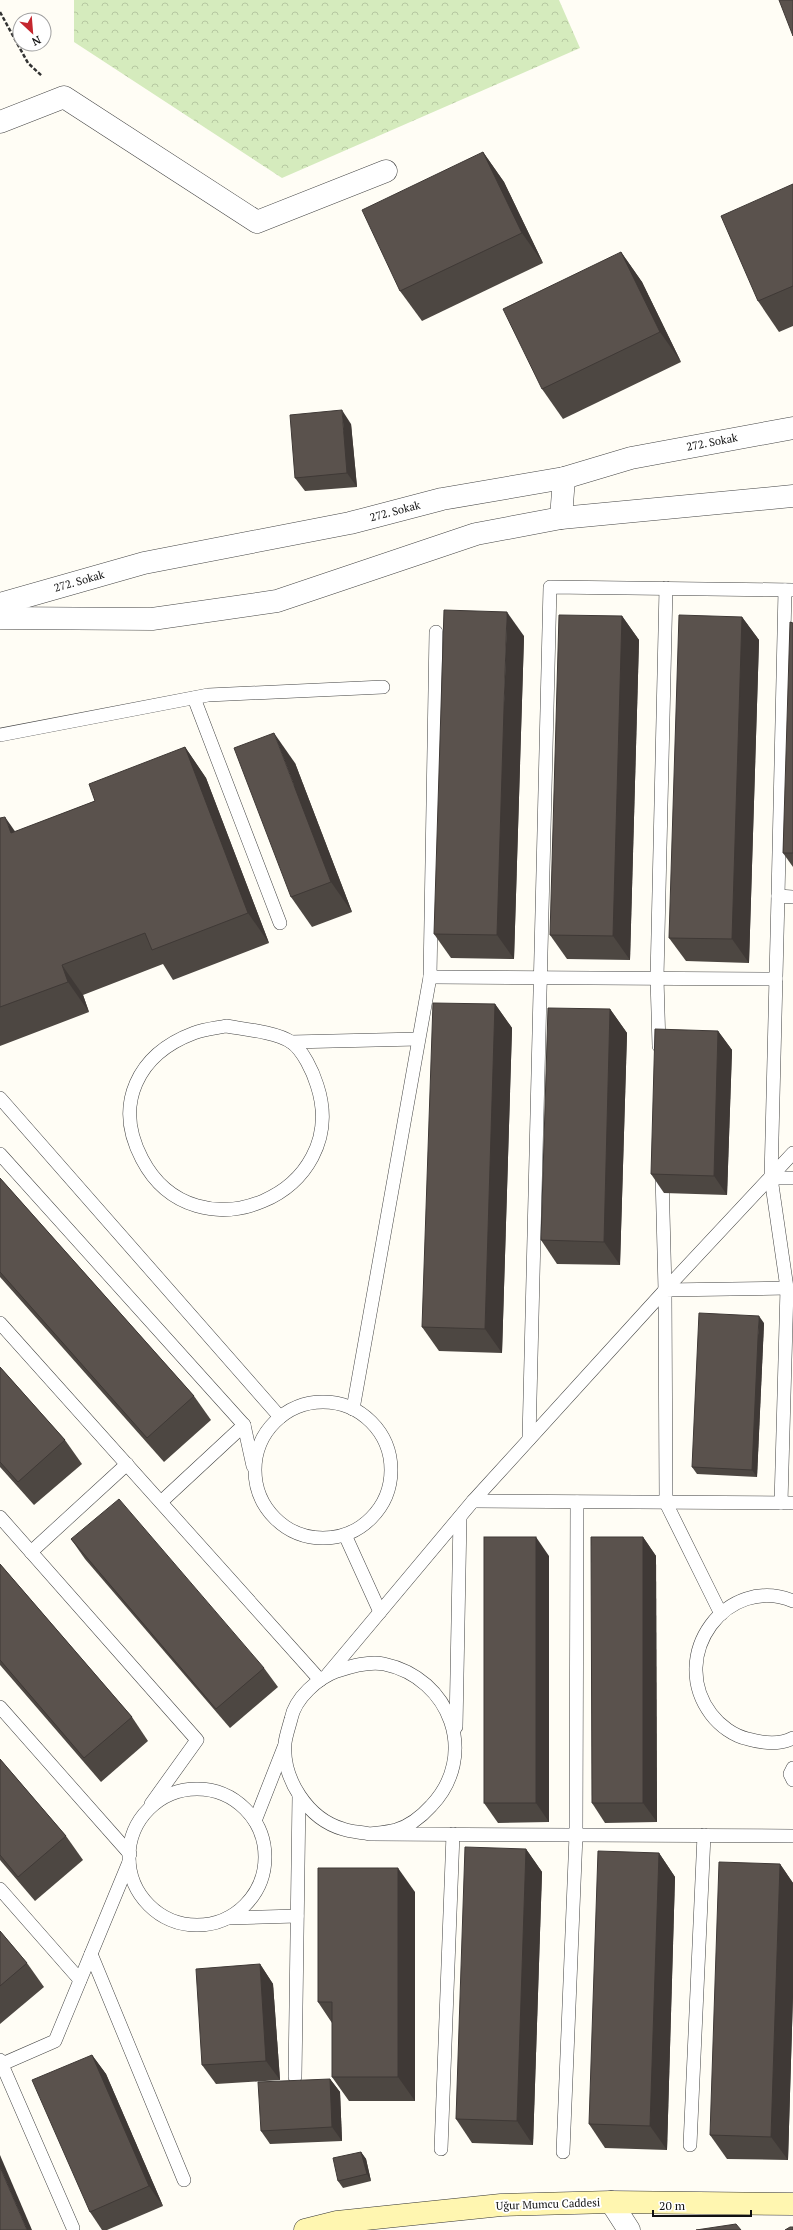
<svg xmlns="http://www.w3.org/2000/svg" width="793" height="2230" font-family="'PT Serif',serif">
	<style>
		.park { fill: url(#park-crowns) }
		.lines { fill: none; stroke-linecap: round; stroke-linejoin: round }
		.service-casing { stroke: #444; stroke-width: 14 }
		.minor-casing { stroke: #444; stroke-width: 23 }
		.tertiary-casing { stroke: #444; stroke-width: 23 }
		.secondary-casing { stroke: #333; stroke-width: 23 }
		.path { stroke: #333; stroke-width: 2.5; stroke-dasharray: 4 2; stroke-linecap: butt }
		.service { stroke: #fff; stroke-width: 13 }
		.minor { stroke: #fff; stroke-width: 22 }
		.tertiary { stroke: #fff; stroke-width: 22 }
		.secondary { stroke: #fff6b0; stroke-width: 22 }
		.wall { fill: #4d4742 }
		.shaded-wall { fill: #3f3936 }
		.building { fill: #5a524d; stroke: #3f3936 }
		.labels { text-anchor: middle; stroke-width: 4; stroke-linejoin: round; paint-order: stroke }
		.street-label { font-size: 11px; fill: #111; stroke: #fff }
	</style>
	<defs>
		<pattern id="park-crowns" width="20" height="18" patternUnits="userSpaceOnUse"><rect width="20" height="18" fill="#d5ebbd"/><path d="M2 6a3 3 0 1 1 6 0M12 15a3 3 0 1 1 6 0" fill="none" stroke="#b6c8a1"/></pattern>
	</defs>
	<rect width="100%" height="100%" fill="#fffdf5"/>
	<path class="park" d="M74 0H559L580 48 282 178 74 42Z"/>
	<g class="lines">
		<g class="service-casing">
			<g id="service">
				<path d="M194 698 280 923"/>
				<path d="M0 735 208 695 383 687"/>
				<path d="M778 896 785 590"/>
				<path d="M430 977 776 979"/>
				<path d="M226 1026C243 1029 276 1032 291 1042 303 1050 313 1072 317 1085 353 1194 195 1261 142 1159 113 1104 138 1054 194 1033 204 1029 216 1028 226 1026Z"/>
				<path d="M291 1042 418 1039"/>
				<path d="M659 1046 657 978 666 588"/>
				<path d="M0 1098 280 1417"/>
				<path d="M0 1154 244 1425 253 1466"/>
				<path d="M662 1174 665 1290"/>
				<path d="M771 1178H793"/>
				<path d="M0 1323 320 1680"/>
				<circle cx="323" cy="1470" r="68"/>
				<path d="M353 1409 430 977 436 632"/>
				<path d="M529 1439 550 587 793 590"/>
				<path d="M473 1501 793 1503"/>
				<path d="M161 1502 244 1425"/>
				<path d="M781 1503 787 1288 771 1178 778 896 793 897"/>
				<path d="M0 1517 197 1740 151 1804"/>
				<path d="M345 1535 380 1612"/>
				<path d="M31 1552 127 1464"/>
				<path d="M793 1601C727 1574 667 1655 711 1714 720 1726 734 1736 748 1739 762 1743 780 1745 793 1738"/>
				<path d="M721 1614 666 1503 665 1290 787 1288"/>
				<path d="M328 1674 473 1501 665 1290 793 1153"/>
				<path d="M0 1707 130 1854"/>
				<path d="M456 1727 460 1517"/>
				<path d="M793 1768 790 1774 793 1780"/>
				<circle cx="197" cy="1857" r="68"/>
				<path d="M255 1821 284 1747"/>
				<path d="M370 1834C378 1833 388 1832 396 1830 409 1826 422 1816 431 1806 479 1756 451 1678 384 1664 369 1661 352 1666 337 1671 318 1678 295 1698 291 1719 289 1727 286 1735 285 1743 282 1779 308 1819 343 1829 351 1832 361 1832 370 1834L793 1836"/>
				<path d="M0 1889 80 1980"/>
				<path d="M228 1918 297 1916"/>
				<path d="M91 1954 184 2180"/>
				<path d="M0 2060 73 2228"/>
				<path d="M0 2065 55 2041 129 1862"/>
				<path d="M295 2077 299 1796"/>
				<path d="M690 2145 704 1835"/>
				<path d="M441 2149 453 1834"/>
				<path d="M563 2152 576 1835 577 1502"/>
			</g>
		</g>
		<g class="minor-casing">
			<g id="minor">
				<path d="M0 122 64 97 257 222 386 171"/>
				<path d="M611 2202 629 2230"/>
			</g>
		</g>
		<g class="tertiary-casing">
			<g id="tertiary">
				<path d="M561 518 564 478"/>
				<path d="M0 604 144 563 350 523 442 499 564 478 631 458 793 428"/>
				<path d="M0 618 152 619 277 601 476 534 561 518 793 496"/>
			</g>
		</g>
		<g class="secondary-casing">
			<path id="secondary" d="M305 2230 337 2222 501 2205 611 2202 793 2204"/>
		</g>
		<path class="path" d="M0 12 28 63 42 76"/>
		<use href="#service" class="service"/>
		<use href="#minor" class="minor"/>
		<use href="#tertiary" class="tertiary"/>
		<use href="#secondary" class="secondary"/>
	</g>
	<g class="wall">
		<path d="M483 152 504 182 543 263 422 321 400 291Z"/>
		<path d="M793 184V326L779 332 758 301Z"/>
		<path d="M621 252 642 282 681 362 563 419 542 389Z"/>
		<path d="M351 424 357 487 305 491 295 478Z"/>
		<path d="M622 616 639 640 630 960 567 959 550 935Z"/>
		<path d="M742 617 759 640 749 963 686 961 669 938Z"/>
		<path d="M793 623V867L783 853Z"/>
		<path d="M524 636 514 959 451 958 434 934Z"/>
		<path d="M185 747 206 778 269 943 173 980 163 964 83 995 89 1012 0 1046V818L15 832 95 801Z"/>
		<path d="M295 763 352 912 312 927 291 897Z"/>
		<path d="M495 1004 512 1028 502 1353 439 1351 422 1327Z"/>
		<path d="M610 1009 627 1033 620 1265 557 1264 541 1240Z"/>
		<path d="M718 1031 732 1050 727 1195 664 1193 651 1174Z"/>
		<path d="M0 1178 194 1396 211 1420 164 1462 0 1277Z"/>
		<path d="M764 1323 757 1477 697 1474 692 1467Z"/>
		<path d="M0 1367 65 1440 82 1464 34 1505 0 1467Z"/>
		<path d="M643 1537 656 1556 657 1822 605 1823 592 1803Z"/>
		<path d="M71 1539 264 1668 278 1687 230 1728 85 1559Z"/>
		<path d="M549 1556V1822L498 1823 484 1803Z"/>
		<path d="M0 1564 132 1717 148 1741 101 1782 0 1665Z"/>
		<path d="M0 1759 66 1836 83 1860 35 1901 0 1860Z"/>
		<path d="M526 1849 542 1872 533 2145 472 2143 456 2119Z"/>
		<path d="M659 1853 675 1877 667 2150 605 2148 589 2124Z"/>
		<path d="M780 1864 793 1883V1995L788 2160 727 2159 710 2135Z"/>
		<path d="M415 1892V2101H349L332 2077V2023L318 2002Z"/>
		<path d="M0 1931 27 1963 44 1987 0 2024Z"/>
		<path d="M260 1964 273 1984 280 2080 216 2084 202 2065Z"/>
		<path d="M92 2055 106 2074 163 2206 107 2230H102L90 2212Z"/>
		<path d="M330 2079 340 2092 342 2141 270 2144 261 2131Z"/>
		<path d="M361 2152 366 2159 371 2181 343 2188 338 2181Z"/>
	</g>
	<g class="shaded-wall">
		<path d="M483 152 504 182 543 263 522 233Z"/>
		<path d="M621 252 642 282 681 362 660 332Z"/>
		<path d="M342 410 351 424 357 487 347 473Z"/>
		<path d="M507 612 524 636 514 959 497 935Z"/>
		<path d="M622 616 639 640 630 960 613 936Z"/>
		<path d="M742 617 759 640 749 963 732 939Z"/>
		<path d="M274 733 295 763 352 912 331 882Z"/>
		<path d="M185 747 206 778 269 943 248 913Z"/>
		<path d="M5 817 26 847 11 833Z"/>
		<path d="M62 965 83 995 89 1012 68 982Z"/>
		<path d="M495 1004 512 1028 502 1353 485 1329Z"/>
		<path d="M610 1009 627 1033 620 1265 604 1242Z"/>
		<path d="M718 1031 732 1050 727 1195 714 1176Z"/>
		<path d="M759 1316 764 1323 757 1477 752 1470Z"/>
		<path d="M536 1537 549 1556V1822L536 1803Z"/>
		<path d="M643 1537 656 1556 657 1822 643 1803Z"/>
		<path d="M526 1849 542 1872 533 2145 517 2121Z"/>
		<path d="M659 1853 675 1877 667 2150 650 2126Z"/>
		<path d="M780 1864 793 1883V1995L788 2160 771 2137Z"/>
		<path d="M398 1868 415 1892V2101L398 2077Z"/>
		<path d="M260 1964 273 1984 280 2080 266 2061Z"/>
		<path d="M92 2055 106 2074 163 2206 149 2186Z"/>
		<path d="M330 2079 340 2092 342 2141 332 2127Z"/>
		<path d="M361 2152 366 2159 371 2181 367 2174Z"/>
		<path d="M0 2155 32 2230H27L0 2167Z"/>
	</g>
	<g class="building">
		<path d="M779 0H793V36Z"/>
		<path d="M483 152 522 233 400 291 362 210Z"/>
		<path d="M793 184V286L758 301 721 216Z"/>
		<path d="M621 252 660 332 542 389 503 309Z"/>
		<path d="M342 410 347 473 295 478 290 415Z"/>
		<path d="M444 610 507 612 497 935 434 934Z"/>
		<path d="M559 615 622 616 613 936 550 935Z"/>
		<path d="M679 615 742 617 732 939 669 938Z"/>
		<path d="M790 622 793 623V853H783Z"/>
		<path d="M274 733 331 882 291 897 234 748Z"/>
		<path d="M185 747 248 913 152 950 145 933 62 965 68 982 0 1007V818L5 817 11 833 95 801 89 784Z"/>
		<path d="M433 1003 495 1004 485 1329 422 1327Z"/>
		<path d="M548 1008 610 1009 604 1242 541 1240Z"/>
		<path d="M655 1029 718 1031 714 1176 651 1174Z"/>
		<path d="M0 1178 194 1396 147 1438 0 1272Z"/>
		<path d="M699 1313 759 1316 752 1470 692 1467Z"/>
		<path d="M0 1367 65 1440 18 1482 0 1462Z"/>
		<path d="M119 1499 264 1668 216 1709 71 1539Z"/>
		<rect x="484" y="1537" width="52" height="266"/>
		<path d="M591 1537H643V1803H592Z"/>
		<path d="M0 1564 132 1717 84 1758 0 1660Z"/>
		<path d="M0 1759 66 1836 18 1877 0 1855Z"/>
		<path d="M465 1847 526 1849 517 2121 456 2119Z"/>
		<path d="M598 1851 659 1853 650 2126 589 2124Z"/>
		<path d="M719 1862 780 1864 771 2137 710 2135Z"/>
		<path d="M318 1868H398V2077H332V2002H318Z"/>
		<path d="M0 1931 27 1963 0 1986Z"/>
		<path d="M260 1964 266 2061 202 2065 196 1969Z"/>
		<path d="M92 2055 149 2186 90 2212 32 2080Z"/>
		<path d="M330 2079 332 2127 261 2131 258 2082Z"/>
		<path d="M361 2152 367 2174 338 2181 333 2158Z"/>
		<path d="M0 2167 27 2230H0Z"/>
		<path d="M736 2224 741 2230H696Z"/>
		<path d="M790 2227H793V2230H785Z"/>
	</g>
	<g class="labels">
		<g class="street-label">
			<text transform="translate(712 442) rotate(-11)" y="4">272. Sokak</text>
			<text transform="translate(395 511) rotate(-15)" y="4">272. Sokak</text>
			<text transform="translate(79 581) rotate(-16)" y="4">272. Sokak</text>
			<text transform="translate(548 2204) rotate(-2)" y="4">Uğur Mumcu Caddesi</text>
		</g>
	</g>
	<g transform="translate(32 32) rotate(154)"><circle r="19" fill="#ffffff" stroke="#a0a0a0"/>
	<path d="M0-3L7 15L0 10L-7 15Z" fill="#c4262e"/>
	<text y="-6" font-size="11" font-weight="bold" text-anchor="middle" fill="#111111">N</text>
	</g>
	<path d="M653 2210v6h98v-6" fill="none" stroke="#111111" stroke-width="2"/>
	<text x="659" y="2210" font-size="12" fill="#111111" stroke="#ffffff" stroke-width="3" paint-order="stroke">20 m</text>
</svg>
